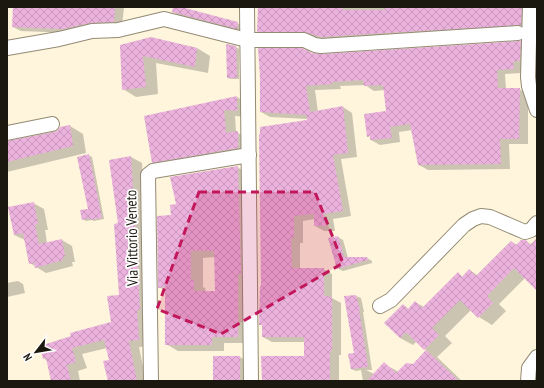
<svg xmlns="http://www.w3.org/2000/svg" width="544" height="388" font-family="'PT Sans Narrow',sans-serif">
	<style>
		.shadow { fill: #0003; fill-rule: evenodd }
		.building { fill: url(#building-cross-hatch); fill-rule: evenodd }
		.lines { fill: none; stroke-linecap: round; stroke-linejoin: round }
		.minor-casing { stroke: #938a74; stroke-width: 16 }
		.minor { stroke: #fff; stroke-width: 14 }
		.marked { fill: #c2185b; fill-opacity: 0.2; stroke: #c2185b; stroke-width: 3; stroke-dasharray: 8 5; stroke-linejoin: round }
		.labels { text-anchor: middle; stroke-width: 3.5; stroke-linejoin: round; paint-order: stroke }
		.street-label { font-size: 15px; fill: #1b180f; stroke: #fff }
	</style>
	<defs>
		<pattern id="building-cross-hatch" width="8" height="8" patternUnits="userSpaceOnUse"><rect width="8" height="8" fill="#ebb2dd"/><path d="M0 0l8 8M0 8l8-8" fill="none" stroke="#c998bc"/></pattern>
	</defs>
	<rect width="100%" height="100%" fill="#fef5dc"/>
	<g class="shadow">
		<path d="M14 7H124L122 26 72 33 21 31 13 27Z"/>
		<path d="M174 7 237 23 247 29V34L183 18 173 12Z"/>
		<path d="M259 7H534L533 32 335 44 317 38H271L258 31Z"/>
		<path d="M151 38 197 48 210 56 208 73 156 63 158 94 136 97 123 89Z"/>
		<path d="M520 42 529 47 522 73 505 74 506 89H519L528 94V144H509L510 169 428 170 419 165 412 130 399 132 400 142 380 145 371 140V137L368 136 387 112 385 90 374 91 365 85 340 86 341 89 315 90 318 112 343 107 352 113 357 157 341 159 351 216 333 219 335 231H324L315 226V219L303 221V243H300V269H323L332 274V298L341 303V355H339V381H262L305 356V342H272L263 337V326L260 324 262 287 308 121V119L270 117 261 112 311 54 322 55Z"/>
		<path d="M236 47 239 49V79H231L228 78Z"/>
		<path d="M237 97 248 104V117L235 116 236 132 249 139V154L164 169 153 162Z"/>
		<path d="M70 126 83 134 86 153 7 172V179V142L58 131Z"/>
		<path d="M88 155 92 157 104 219 94 221 92 220 86 221 83 219 89 209Z"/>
		<path d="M131 157 142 163 150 316V346L139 347 146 381H109L110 361 107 348 82 354 87 368 78 371 80 381H52L47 361 44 358 112 322 120 296 119 224 110 161Z"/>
		<path d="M237 167 249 174 250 343H224V351H178L166 344V291L159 287 172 216ZM215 257 216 292H206L205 288 203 287V258Z"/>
		<path d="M33 203 44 209 48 230H45L47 243 62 240 72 246 75 262H72L73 266 46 273 30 263 25 240 14 235Z"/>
		<path d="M338 237 343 240 348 258H367L372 261V263L343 271 337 268Z"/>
		<path d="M537 239V288L525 278 499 304 506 311 492 325 479 317 471 310 445 336 452 343 437 357 462 381H363L361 370 356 371 351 369 355 354 346 297 356 296 361 298 364 312H363L372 370H366L374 374 384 364 399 372 414 365 427 351 417 341 413 345 400 338 403 305 409 309 415 302 424 307 458 274 463 277 470 270 478 276 512 242 517 245 526 241 532 245Z"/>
		<path d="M18 281 23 284 25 293 7 297V283Z"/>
		<path d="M240 357 253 365V381H214Z"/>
	</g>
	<g class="building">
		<path d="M13 7H115L114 22 90 23 63 29 12 27Z"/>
		<path d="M173 7H181L238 22 237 29 172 12Z"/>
		<path d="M258 7H343V10H385L384 7H522L521 25 321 37 304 32H257Z"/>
		<path d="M151 37 197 48 195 67 143 56 146 87 122 90 120 45Z"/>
		<path d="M521 41 520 60 513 62 514 69 497 70 498 88H520L519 139H500L501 164 418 165 410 124 390 127 392 138 370 140V136L367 137 364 114 386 111 383 85 364 86 363 80 332 82V84L306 86 310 112 343 106 348 153 333 155 343 211 324 214 326 226H314V214L294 216V238H291L292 268H324V296L332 297V351H330V381H262L261 356H304V337H262V325H259L260 286H261L259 134H260V127L307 120V115L260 112V77L258 48H302L312 53 322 54Z"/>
		<path d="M226 44 236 46 237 78H227Z"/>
		<path d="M237 96V111L224 110 226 133 238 131V148L152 163 144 116Z"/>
		<path d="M70 125 73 146 7 162V141L54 132 57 131 60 127Z"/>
		<path d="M89 154 102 218 90 220V218L82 220 80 210 88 209 77 157Z"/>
		<path d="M131 156 140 310H137L139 340 129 341 137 381H108L103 361 109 360 104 340 72 348 76 362 67 365 71 381H51L46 358 43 359 40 346 71 336 70 333 111 322 107 296 119 295 114 224 118 223 109 160Z"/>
		<path d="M238 166 241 274H238V337H212V345H165V287L158 288 157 216 171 215 170 205 176 204 170 177ZM191 251H214L215 291H194V280H191Z"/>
		<path d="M34 202 38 224 35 225 39 244 62 239 65 256 63 257V260L35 268 34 263 29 264 23 233 14 235 8 207Z"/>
		<path d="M338 236 344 257H367L368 260 337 269 328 238Z"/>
		<path d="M537 238V291L514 268 487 296 493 303 478 318 460 300 432 328 439 335 424 350 406 332 400 338 384 323 403 304 408 309 415 301 422 308 458 272 462 277 469 269 476 276 511 241 516 245 521 240H526L530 245Z"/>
		<path d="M356 295 360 310H359L368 367 351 369 348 354 354 353 344 296Z"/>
		<path d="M426 350 459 381H367L384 362 396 373 406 363 413 364Z"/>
		<rect x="213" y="356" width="27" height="25"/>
	</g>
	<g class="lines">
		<g class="minor-casing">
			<g id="minor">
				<path d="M247 7 251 381"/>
				<path d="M530 7 528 77 529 86 537 110"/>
				<path d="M7 48 59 39 92 31 118 30 164 19 247 40H304L315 45 321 46 518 33"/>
				<path d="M7 133 52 124"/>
				<path d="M380 306 391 300 464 225 473 219 481 216 490 217 525 232 531 230 537 223"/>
				<path d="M151 381 148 175 153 171 249 155"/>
				<path d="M528 381 529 368 537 357"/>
			</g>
		</g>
		<use href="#minor" class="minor"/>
	</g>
	<path class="marked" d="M199 192H315L343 263 221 334 157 309Z"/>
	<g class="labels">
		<g class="street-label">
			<text transform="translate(132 238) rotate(-91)" y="5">Via Vittorio Veneto</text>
		</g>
	</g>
	<rect width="544" height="388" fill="none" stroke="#1b180f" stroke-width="16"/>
	<g transform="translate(36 352) rotate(239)" stroke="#ffffff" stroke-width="3" paint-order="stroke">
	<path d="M0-3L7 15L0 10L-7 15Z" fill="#1b180f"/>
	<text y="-6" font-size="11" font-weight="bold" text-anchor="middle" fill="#1b180f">N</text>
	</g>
</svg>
